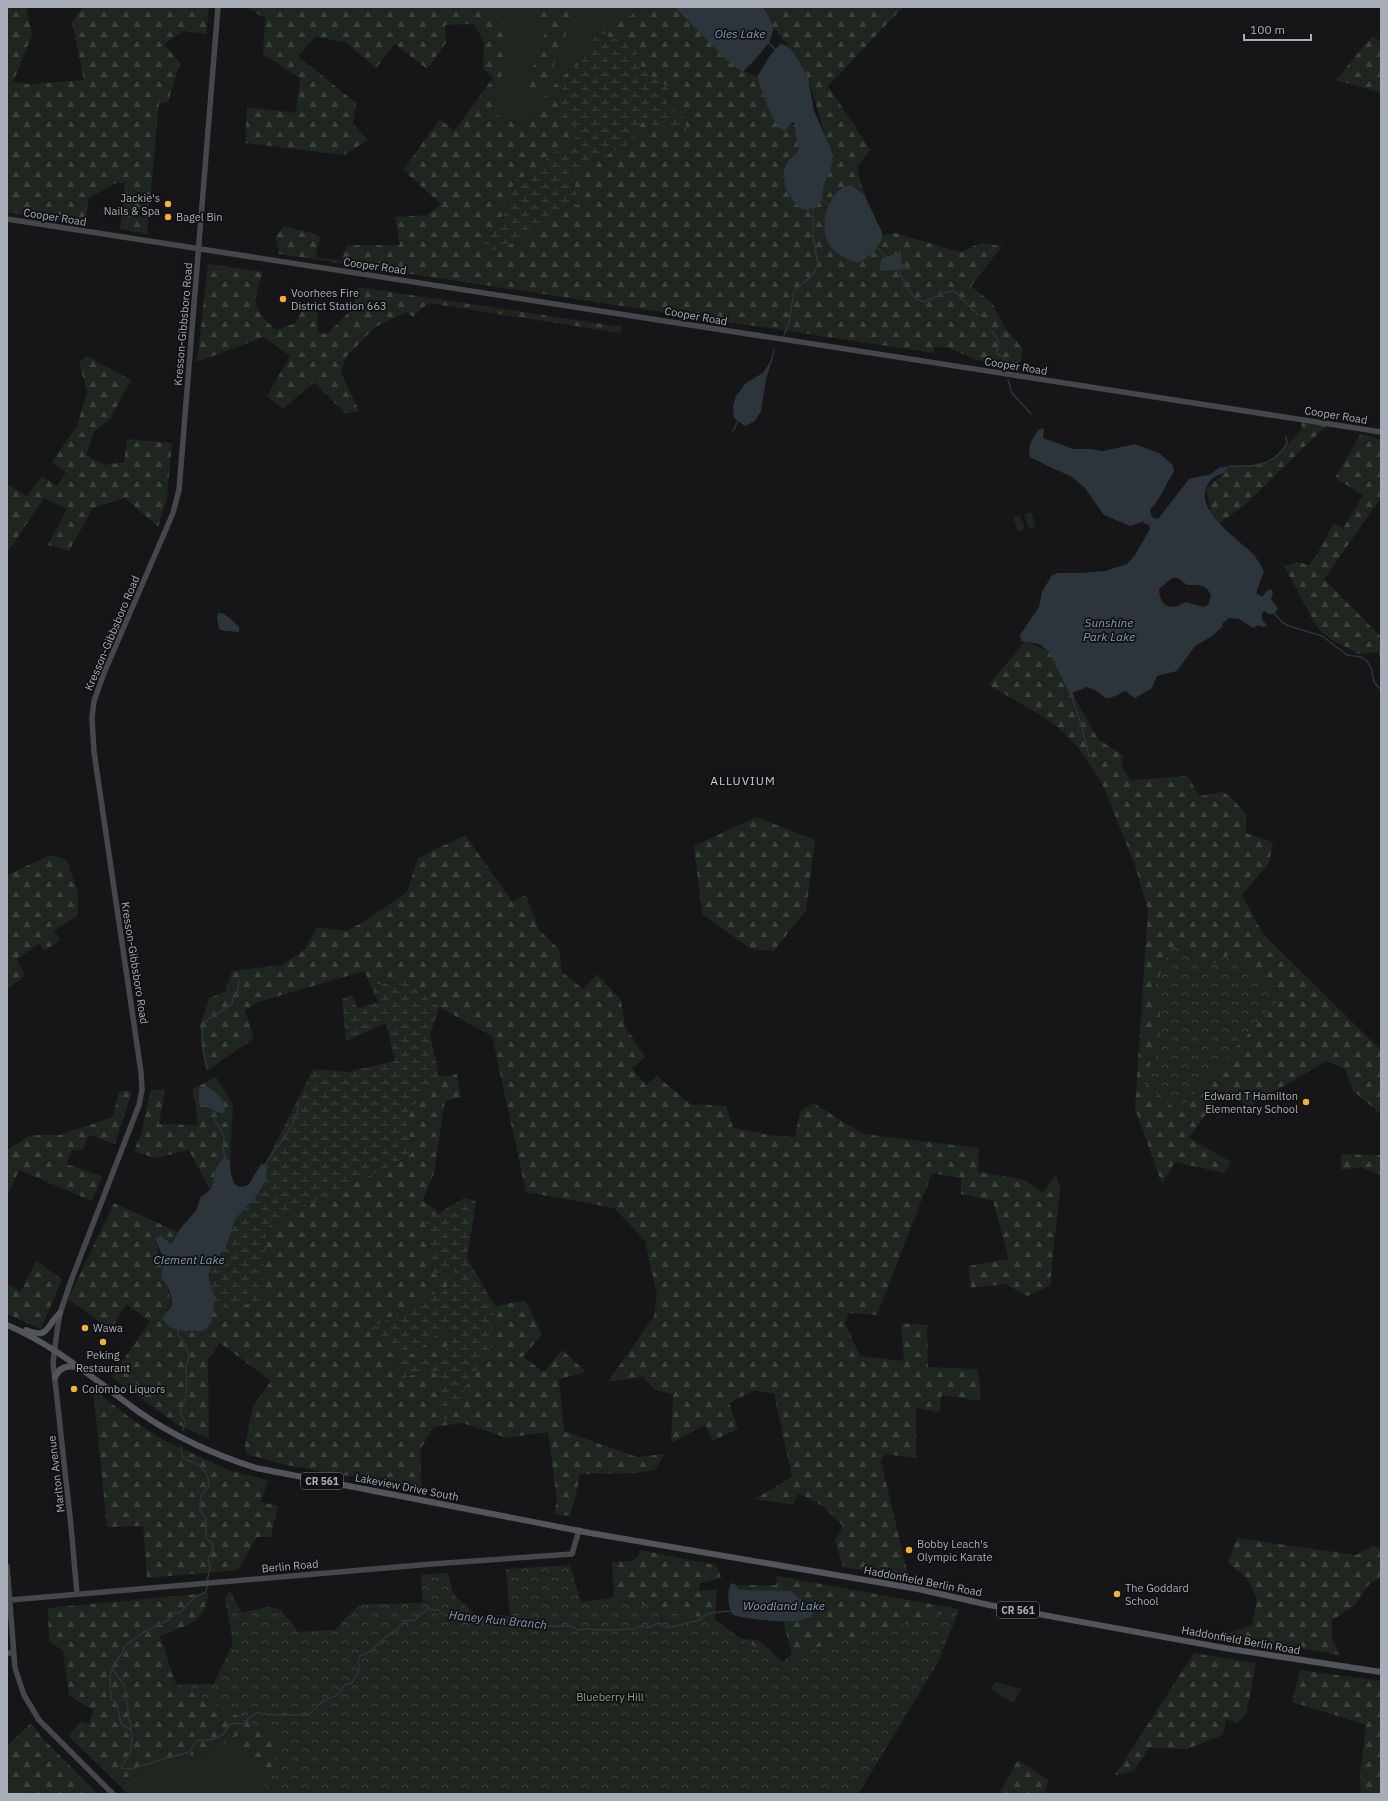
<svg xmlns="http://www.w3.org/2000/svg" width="1388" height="1801" font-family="'IBM Plex Sans',sans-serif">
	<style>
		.green { fill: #1e261f }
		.forest { fill: url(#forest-firs); fill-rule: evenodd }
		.wetland { fill: url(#wetland-marsh) }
		.park { fill: url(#park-crowns) }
		.water { fill: #2c353c; fill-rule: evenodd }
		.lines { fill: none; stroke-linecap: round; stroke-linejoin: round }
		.stream { stroke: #2c353c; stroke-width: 1.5 }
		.secondary { stroke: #45474d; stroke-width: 5.5 }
		.primary { stroke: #53555c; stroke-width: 6 }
		.poi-dot { fill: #f2b134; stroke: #111113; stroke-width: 1.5 }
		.labels { text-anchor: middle; stroke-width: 3.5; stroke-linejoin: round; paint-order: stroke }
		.shield { fill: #111113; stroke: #7b7e86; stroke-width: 1 }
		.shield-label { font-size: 10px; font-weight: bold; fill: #a8adb8 }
		.poi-label { font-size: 11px; fill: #a8adb8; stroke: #111113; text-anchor: start }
		.street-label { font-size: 11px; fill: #a8adb8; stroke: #111113 }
		.park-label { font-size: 11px; fill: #7fa381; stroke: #111113 }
		.water-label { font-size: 12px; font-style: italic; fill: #7f9bb3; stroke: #111113 }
		.neighbourhood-label { font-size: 12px; letter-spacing: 1px; fill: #c9ccd4; stroke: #111113 }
	</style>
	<defs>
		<pattern id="forest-firs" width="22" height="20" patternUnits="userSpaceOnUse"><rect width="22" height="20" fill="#1e261f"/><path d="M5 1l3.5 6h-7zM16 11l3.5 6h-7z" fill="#3c433d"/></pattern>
		<pattern id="wetland-marsh" width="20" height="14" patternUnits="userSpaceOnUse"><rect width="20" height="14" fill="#1e261f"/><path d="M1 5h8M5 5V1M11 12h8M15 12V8" fill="none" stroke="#3c433d"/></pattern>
		<pattern id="park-crowns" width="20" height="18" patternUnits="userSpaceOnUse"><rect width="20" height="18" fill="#1e261f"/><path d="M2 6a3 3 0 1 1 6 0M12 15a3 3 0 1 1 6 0" fill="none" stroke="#3c433d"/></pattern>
	</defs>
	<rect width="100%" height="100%" fill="#161618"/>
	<g class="green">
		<path d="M491 7H639L633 15 596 35 584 56 548 91 528 125 492 114 497 91 498 16Z"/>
		<path d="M1031 512 1036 527 1029 529 1024 514Z"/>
		<path d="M1020 515 1025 530 1018 532 1013 517Z"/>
		<path d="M995 1682 1022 1689 1013 1703 990 1689Z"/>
		<path d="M238 1735 249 1738 282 1739 263 1789 259 1794H127L120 1786 147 1764 213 1751Z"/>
	</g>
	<g class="forest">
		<path d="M7 7H26L32 35 13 82 29 84 84 80 72 22 83 7H209L206 34 184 31 164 44 180 63 168 102 159 103 147 234 120 229 125 183H116L89 198 85 224 7 212Z"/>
		<path d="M246 7H491L498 16 507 53 492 114 528 125 548 91 584 56 557 98 576 126 575 140 549 156 538 172 515 180 506 210 479 251 529 237 557 210 579 204 571 172 633 142 640 122 685 118 666 104 675 90C649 76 640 75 634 44L606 36 605 29 632 15 639 7H676L744 71 757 77 769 111 782 130 796 123 799 147 783 181 812 209 833 162 810 84 792 50 773 27 763 7H903L828 86 870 149 874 145 857 167 862 187 882 235 895 233 960 252 981 243 1002 246 971 286 992 303 1006 329 1023 349 1020 367 977 360 949 348 935 347 933 353 279 254 276 237 284 226 313 233 320 237 316 257 341 261 347 245H400L395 217 427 215 441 204 403 170 440 119 454 131 493 78 483 69 484 41 474 24 445 25 446 43 427 69 395 44 376 68 345 42 315 37 298 56 356 103 353 124 368 140 344 155 245 143 247 107 296 113 300 78 263 54 265 18Z"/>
		<path d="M529 7H580L573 15 548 81 535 99 528 98V82L547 27Z"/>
		<path d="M1372 36 1381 42V93L1336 80Z"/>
		<path d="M208 264 263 272C253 303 250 307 276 330L296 323 303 308 317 311 318 333 327 334 353 308 358 287 622 327 621 333 428 303 413 317 406 312 375 327 346 357 341 372 359 411 345 413 314 382 283 409 267 396 290 356 264 337 197 362Z"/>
		<path d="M87 356 131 380 111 418 94 432 86 455 104 465 124 462 127 439 172 443 167 498 158 527 125 498 93 508 69 551 48 545 67 509 44 498 7 553V484L27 496 42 476 57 486 66 472 52 462 77 426 87 392 79 362Z"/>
		<path d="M1302 420 1328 424 1246 504 1220 523 1211 513 1206 489 1224 473 1226 468 1271 462 1301 431Z"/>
		<path d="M1361 433 1381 440V498L1324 579 1381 637V665L1379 652 1359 654 1332 640 1318 629 1284 566 1298 562 1309 565 1316 556 1334 523 1343 529 1363 495 1335 478Z"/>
		<path d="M1025 641 1049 652 1098 739 1124 756 1122 767 1130 780 1187 776 1200 796 1223 792 1233 799 1246 815V833L1273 842 1269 863 1242 895 1263 934 1381 1050V1114L1353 1091 1345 1069 1326 1061 1250 1106 1220 1094 1189 1138 1231 1162 1224 1173 1175 1162 1162 1184 1135 1109 1148 909 1134 863 1102 783 1078 747 1060 729 1042 716 989 685ZM1189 951 1207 968 1178 1111 1141 1079 1159 1052 1171 1003Z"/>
		<path d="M756 817 815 840 806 910 774 951 751 949 702 914 694 846Z"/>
		<path d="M465 835 512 901 526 895 539 930 559 949 562 972 583 989 597 974 621 1000 625 1026 645 1057 632 1069 646 1085 657 1076 690 1104 726 1106 733 1128 776 1136 795 1137 800 1112 813 1103 863 1134 979 1148 978 1172 1025 1180 1043 1193 1056 1174 1060 1189 1050 1286 1027 1296 1005 1284 971 1288 968 1266 1009 1259 993 1201 961 1194V1178L932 1173 877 1315 849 1313 845 1323 860 1356 904 1361 901 1323 927 1325 928 1367 978 1369 981 1401 942 1395 939 1413 916 1407V1458L886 1454 881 1461 909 1579 843 1567 835 1541 843 1526 823 1506 798 1493 793 1505 755 1499 792 1477 774 1394 755 1390 729 1403 738 1429 712 1441 705 1425 671 1443 673 1394 655 1390 643 1377 608 1382 654 1316 657 1295 645 1241 614 1208 526 1192 492 1036 439 1007 405 981 370 985 365 971 258 1002 245 1010 254 1038 207 1071 200 1026 209 998 225 992 232 971 282 965 304 950 317 927 347 931 368 919 407 892 418 858Z"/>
		<path d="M50 855 66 859 78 892V915L54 931 60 940 44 951 39 944 17 959 25 976 7 989V875Z"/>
		<path d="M457 1074 461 1097 445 1101 434 1173 423 1200 439 1213 425 1218 434 1274 455 1269 452 1284 370 1329 447 1327 451 1339 440 1359 393 1358 400 1378 430 1370 439 1376 438 1411 491 1346 495 1306 525 1300 542 1334 523 1357 544 1372 562 1350 586 1372 559 1379 564 1431 637 1457 664 1454 655 1470 637 1473 580 1474 576 1495 570 1516 554 1514 557 1500 548 1432 507 1438 463 1423 434 1427 421 1448V1489L281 1464 247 1454 245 1446 253 1406 271 1381 220 1343 208 1360 209 1439 177 1424 111 1377 150 1322 126 1304 111 1330 68 1299 114 1203 178 1232 171 1243 155 1239 171 1302 164 1321 205 1330 215 1303 226 1309 260 1301 267 1230 274 1221 407 1158 413 1151 405 1115 439 1077Z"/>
		<path d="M216 1077 233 1104 230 1160 219 1162 210 1190 189 1150 155 1158 134 1151 141 1134 151 1090 165 1089 159 1124 198 1125 193 1089Z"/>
		<path d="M119 1091H131V1094L115 1144 89 1135 82 1151 72 1150 66 1164 102 1176 92 1201 19 1170 7 1197V1150L30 1135H60L113 1117Z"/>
		<path d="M1341 1154 1381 1155V1175L1360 1167 1341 1170Z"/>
		<path d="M36 1261 62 1279 41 1329 7 1314V1284L21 1291Z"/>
		<path d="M93 1389 134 1421 167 1442 231 1471 268 1480 261 1502 278 1506 271 1537H257L238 1570 147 1578 143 1526 107 1527Z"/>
		<path d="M1237 1538 1356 1555 1373 1546 1381 1548V1578L1370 1583 1353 1607 1332 1620V1639L1340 1653V1655L1220 1636 1252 1625 1257 1599 1247 1578 1228 1563Z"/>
		<path d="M640 1550 717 1565 721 1578 700 1583 699 1591 717 1589 715 1620 740 1638 760 1641 783 1662 792 1654 783 1621 733 1615 730 1585H776L777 1576 959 1609 938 1662 858 1794H259L263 1789 259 1769 280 1741 254 1764 239 1750 249 1738 238 1735 213 1751 147 1764 120 1786 68 1736 82 1721 89 1724 93 1710 69 1696 63 1651 49 1641 48 1608 208 1593C207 1624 183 1626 160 1636L176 1684H214L233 1643 225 1598 229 1592 242 1613 268 1607 280 1609 298 1632 335 1630 359 1605 423 1603 421 1575 448 1573 453 1594 475 1615 510 1616 506 1569 575 1603 614 1598 612 1562 631 1561 637 1558Z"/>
		<path d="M1194 1653 1256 1663 1246 1715 1236 1723 1226 1719 1223 1735 1187 1749 1149 1748 1134 1771 1115 1775Z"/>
		<path d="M1300 1670 1381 1681V1794H1361L1360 1776 1366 1725 1292 1702Z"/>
		<path d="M31 1723 42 1738 98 1794H7V1746Z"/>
		<path d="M1018 1760 1048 1780 1045 1794H999Z"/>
	</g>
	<g class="wetland">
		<path d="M605 29 606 36 634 44C640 75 649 76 675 90L666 104 685 118 687 131 640 122 633 142 571 172 579 204 557 210 529 237 495 250 479 251 506 211 515 180 538 172 549 156 575 140 576 126 561 127 557 98 596 35Z"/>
		<path d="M405 981 439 1007 430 1035 439 1077 405 1115 413 1151 407 1158 274 1221 267 1230 260 1301 226 1309 215 1303 209 1272 235 1219 262 1188 265 1164 313 1069 347 1072 395 1061 386 1023 346 1041 342 999 352 995 357 1008 378 1002 370 985Z"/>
		<path d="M464 1198 476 1201 467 1258 495 1306 491 1346 446 1420 438 1411 439 1376 430 1370 400 1379 393 1357 440 1359 451 1339 447 1327 413 1354 391 1349 370 1329 452 1284 454 1269 434 1274 425 1218 439 1213Z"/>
	</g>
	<g class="park">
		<path d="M1172 947 1189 951 1207 968 1233 952 1283 996 1178 1111 1140 1079 1159 1052 1160 1009 1170 1003 1152 993Z"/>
		<path d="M570 1565 581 1602 614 1598 715 1620 740 1638 783 1662 792 1654 959 1609 938 1662 858 1794H259L263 1789 282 1739 176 1684H214L233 1643 225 1598 230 1592 242 1613 268 1607 280 1609 298 1632 335 1630 359 1605 423 1603 421 1575 448 1573 453 1594 475 1615 510 1616 506 1569Z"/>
	</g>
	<g class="water">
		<path d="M675 7H763C766 13 772 21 773 27 775 41 753 61 744 71H741L725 59Z"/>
		<path d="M780 44 787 46 792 50 808 77 814 111 830 147 833 162 824 185 821 201 816 207 807 210C799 209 795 203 791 197 783 185 780 170 790 159 794 155 798 153 799 147L795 134 796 124 793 122 785 131 780 129 769 111 757 77 769 57Z"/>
		<path d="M851 185 864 195 882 232V239L873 253 859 263C851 261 835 254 830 246 817 229 828 188 851 185Z"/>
		<path d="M901 250V263L913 269 879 271 882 258 899 253Z"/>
		<path d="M773 357 766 379 761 411 755 421 745 426 734 418 733 406 736 396 746 383 763 373Z"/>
		<path d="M1042 428 1044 429 1043 438 1073 449H1090L1103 451 1135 444 1159 453 1173 465 1174 471 1158 500 1150 510 1152 517 1158 519 1189 479 1211 474 1220 467 1226 468 1224 473C1216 475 1210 479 1206 488 1197 512 1238 539 1252 553 1257 558 1260 565 1264 571L1256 593 1262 597 1268 590 1271 589 1273 592 1271 599 1278 608 1274 614H1268L1265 611 1262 613V620L1266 624V626L1262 627 1259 625 1253 628 1239 619 1229 618 1222 624 1223 626 1212 636 1195 646 1177 671 1157 676 1152 688 1135 698 1125 691C1098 706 1110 694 1087 687L1072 693 1069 692 1049 652 1039 644 1021 641 1020 635 1039 607 1042 592 1052 575 1058 573H1080L1105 571 1127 564 1135 555 1150 529 1149 525 1143 523 1144 521 1130 526 1104 515 1085 488 1072 477 1031 458C1025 450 1034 432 1042 428ZM1172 578H1178L1187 585C1198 585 1207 583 1211 596L1208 605 1203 607 1186 602C1171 611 1160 608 1159 589Z"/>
		<path d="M218 613C226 612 233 622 239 627V632L225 631 219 629 217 618Z"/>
		<path d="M207 1086 220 1096 225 1108 223 1114 199 1104V1089Z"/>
		<path d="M224 1157 230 1160C230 1171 232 1195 249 1184L261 1164 266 1165 267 1172 262 1188 253 1200 235 1219 226 1247 215 1260 209 1272V1277L215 1299 211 1323 205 1330 200 1331H181L169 1327 162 1318C164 1314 169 1311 171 1307 174 1296 167 1285 161 1277L164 1259 155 1239 161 1235 169 1243H172L180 1229 197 1209 200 1198 211 1189 217 1166Z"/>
		<path d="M732 1583 735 1584 739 1590 790 1591 811 1607 813 1613C805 1628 748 1619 733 1615 728 1609 726 1589 732 1583Z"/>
	</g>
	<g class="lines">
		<g class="stream">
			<path d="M767 41 776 50"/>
			<path d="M821 199 829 205"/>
			<path d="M875 246 887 257"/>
			<path d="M898 269C904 280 909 299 924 302L946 292 954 291 978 315"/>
			<path d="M992 331 999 342 996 353 1008 361 1009 370"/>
			<path d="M784 335 789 323 794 291 813 275 818 264 813 236V208"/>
			<path d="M771 362 774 350"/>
			<path d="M1008 380 1012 393 1031 414"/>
			<path d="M733 431 739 419"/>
			<path d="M1224 468C1233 464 1242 467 1252 466 1267 465 1279 456 1287 444L1286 436"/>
			<path d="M1273 612 1282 622 1289 626 1322 636 1347 655 1361 657 1367 661 1371 668 1374 682 1381 690"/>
			<path d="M1070 692 1082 727 1089 756"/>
			<path d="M207 1069 202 1044V1026C209 1016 222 1011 232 1004L233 999 237 994 239 980"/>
			<path d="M213 1109 214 1118 224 1137 223 1147 225 1158"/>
			<path d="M264 1166C276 1146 300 1124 298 1101"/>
			<path d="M178 1330V1335C183 1340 191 1353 188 1361 187 1365 185 1362 186 1367 187 1382 188 1397 180 1412L185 1422 183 1430"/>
			<path d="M181 1447 183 1458C187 1461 191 1461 195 1463 204 1467 210 1478 209 1487L201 1496 200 1505V1510L206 1518V1538L212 1543 213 1549 208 1560 210 1568 207 1582"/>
			<path d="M113 1670 124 1685 132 1735 131 1750 121 1768 130 1769 189 1752 198 1740H209L223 1735 229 1725 236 1723 243 1724 252 1715 257 1713 278 1715H308L323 1701 336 1696 345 1685 352 1683 360 1669 358 1663 360 1656C375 1653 384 1633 399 1629V1626L403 1625V1621L415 1620 427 1609 438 1610 444 1615 512 1622 530 1626H570L578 1630 586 1629 606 1630 634 1629 641 1626 648 1628 658 1623 666 1627H671L700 1620 708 1613 730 1611"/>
			<path d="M131 1730 121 1724 117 1704 111 1699 110 1675 115 1662 122 1654 125 1646 144 1632 170 1619 173 1612 180 1613 195 1597 206 1592 207 1586"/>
		</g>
		<g class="secondary">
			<path d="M7 219 1381 432"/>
			<path d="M7 1566 15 1668 24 1695 39 1720 113 1794"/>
			<path d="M77 1594 71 1526 53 1362 57 1331 60 1313 71 1281 139 1105 142 1090 141 1072 94 752 92 718 94 701 104 673 173 513 179 490 218 7"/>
			<path d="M10 1600 432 1564 572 1554 579 1530"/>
			<path d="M7 1653H13"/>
		</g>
		<g class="primary">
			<path d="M7 1325C55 1345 96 1381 139 1412 175 1437 215 1455 256 1468L590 1533 918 1589 989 1605 1230 1649 1381 1672"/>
			<path d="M26 1330C50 1340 46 1325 60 1313"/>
			<path d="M55 1377C59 1368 67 1365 77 1367"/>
		</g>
	</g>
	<g class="poi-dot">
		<circle cx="168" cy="204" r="4"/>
		<circle cx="168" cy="217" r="4"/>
		<circle cx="283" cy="299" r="4"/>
		<circle cx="1306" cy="1102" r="4"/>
		<circle cx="85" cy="1328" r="4"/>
		<circle cx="103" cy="1342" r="4"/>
		<circle cx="74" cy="1389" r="4"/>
		<circle cx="909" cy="1550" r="4"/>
		<circle cx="1117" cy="1594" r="4"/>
	</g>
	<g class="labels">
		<g class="shield">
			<rect x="301" y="1473" width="42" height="16" rx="3"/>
			<rect x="997" y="1602" width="42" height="16" rx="3"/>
		</g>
		<g class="shield-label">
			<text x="322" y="1485">CR 561</text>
			<text x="1018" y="1614">CR 561</text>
		</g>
		<g class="poi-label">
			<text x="160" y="202" text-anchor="end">Jackie's<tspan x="160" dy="13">Nails &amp; Spa</tspan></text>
			<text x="176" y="221">Bagel Bin</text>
			<text x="291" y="297">Voorhees Fire<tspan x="291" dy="13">District Station 663</tspan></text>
			<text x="1298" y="1100" text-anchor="end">Edward T Hamilton<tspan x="1298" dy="13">Elementary School</tspan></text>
			<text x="93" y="1332">Wawa</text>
			<text x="103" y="1359" text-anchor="middle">Peking<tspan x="103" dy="13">Restaurant</tspan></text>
			<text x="82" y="1393">Colombo Liquors</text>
			<text x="917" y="1548">Bobby Leach's<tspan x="917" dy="13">Olympic Karate</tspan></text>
			<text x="1125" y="1592">The Goddard<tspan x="1125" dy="13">School</tspan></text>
		</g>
		<g class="street-label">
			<text transform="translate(55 217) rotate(9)" y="4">Cooper Road</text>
			<text transform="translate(375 266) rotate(8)" y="4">Cooper Road</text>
			<text transform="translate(696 316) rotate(10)" y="4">Cooper Road</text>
			<text transform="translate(183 324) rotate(-85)" y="4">Kresson-Gibbsboro Road</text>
			<text transform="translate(1016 366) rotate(9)" y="4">Cooper Road</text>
			<text transform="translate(1336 415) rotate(9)" y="4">Cooper Road</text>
			<text transform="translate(112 633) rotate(-67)" y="4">Kresson-Gibbsboro Road</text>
			<text transform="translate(135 963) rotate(81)" y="4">Kresson-Gibbsboro Road</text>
			<text transform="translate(56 1474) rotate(-97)" y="4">Marlton Avenue</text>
			<text transform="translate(407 1487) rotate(11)" y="4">Lakeview Drive South</text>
			<text transform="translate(290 1566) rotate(-5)" y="4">Berlin Road</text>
			<text transform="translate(923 1581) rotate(11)" y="4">Haddonfield Berlin Road</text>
			<text transform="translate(1241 1640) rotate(10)" y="4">Haddonfield Berlin Road</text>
		</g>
		<g class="park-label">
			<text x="610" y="1701">Blueberry Hill</text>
		</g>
		<g class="water-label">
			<text x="740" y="38">Oles Lake</text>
			<text x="1109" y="627">Sunshine<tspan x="1109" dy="14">Park Lake</tspan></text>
			<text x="189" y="1264">Clement Lake</text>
			<text x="784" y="1610">Woodland Lake</text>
			<text transform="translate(498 1620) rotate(6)" y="4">Haney Run Branch</text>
		</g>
		<g class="neighbourhood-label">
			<text x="743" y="785">ALLUVIUM</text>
		</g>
	</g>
	<rect width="1388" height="1801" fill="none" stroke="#a8adb8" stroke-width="16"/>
	<path d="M1244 34v6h67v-6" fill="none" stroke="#a8adb8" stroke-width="2"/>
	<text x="1250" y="34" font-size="12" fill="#a8adb8" stroke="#111113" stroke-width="3" paint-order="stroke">100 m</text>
</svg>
